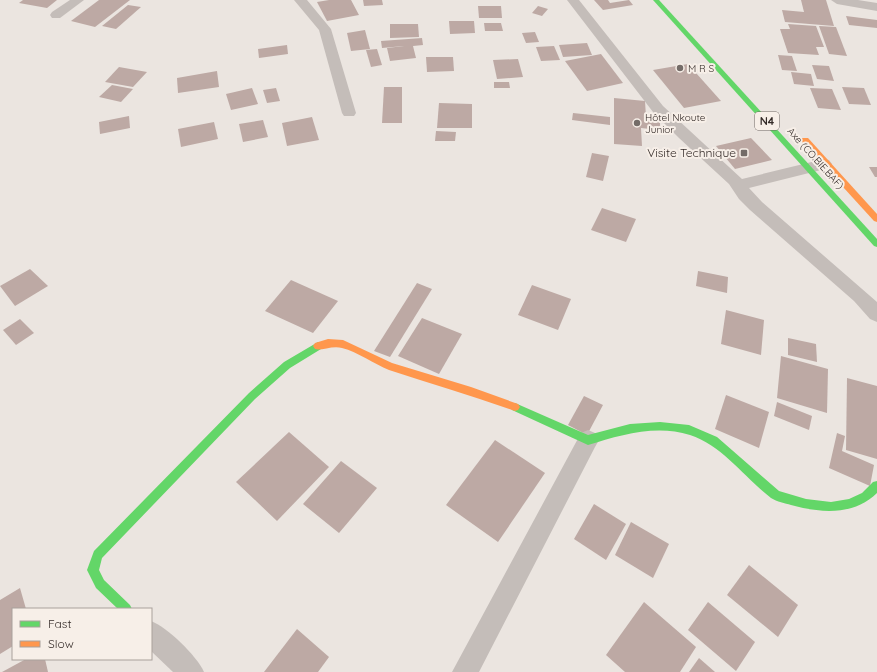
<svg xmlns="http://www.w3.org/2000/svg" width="877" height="672" font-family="Quicksand,sans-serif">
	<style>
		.building { fill: #bda9a4 }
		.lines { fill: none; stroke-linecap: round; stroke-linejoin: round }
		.street { fill: #c4bdb9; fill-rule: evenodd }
		.fast { fill: #63d668; fill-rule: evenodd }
		.slow { fill: #ff974d; fill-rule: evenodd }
		.poi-dot { fill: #746c68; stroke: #f7efe8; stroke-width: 1.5 }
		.labels { text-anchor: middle; stroke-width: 4; stroke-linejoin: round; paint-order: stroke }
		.far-poi-label { font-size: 10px; fill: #342b28; stroke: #f7efe8; text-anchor: start }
		.far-street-label { font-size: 10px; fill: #342b28; stroke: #f7efe8 }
		.shield { fill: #f7efe8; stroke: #6e6662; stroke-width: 1 }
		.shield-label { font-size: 11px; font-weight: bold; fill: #342b28 }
		.poi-label { font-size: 12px; fill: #342b28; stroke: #f7efe8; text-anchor: end }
	</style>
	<rect width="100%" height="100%" fill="#ebe5e0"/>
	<g class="building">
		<path d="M23 0H57L47 8 19 3Z"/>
		<path d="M99 0H130L95 27 71 21Z"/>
		<path d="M329 0H351L359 15 327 21 317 2Z"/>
		<path d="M363 0H382L383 5 364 6Z"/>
		<path d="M594 0H608L610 3 629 0 633 5 603 10Z"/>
		<path d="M801 0H826L834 26 785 22 782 10 804 12Z"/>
		<path d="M128 5 141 7 116 29 102 26Z"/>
		<path d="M478 6H501L502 18H479Z"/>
		<path d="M538 6 548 9 542 16 532 13Z"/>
		<path d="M846 16 877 20V28L849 25Z"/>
		<path d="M449 21H474L475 33 450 34Z"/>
		<path d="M484 23H501L503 31H485Z"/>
		<path d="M390 24H418L419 37 390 38Z"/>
		<path d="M788 24 816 26 824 47H816L819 55 788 53 780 29H790Z"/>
		<path d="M819 26 836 27 847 56 829 54Z"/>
		<path d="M365 30 370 49 351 51 347 33Z"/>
		<path d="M535 32 539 42 526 43 522 33Z"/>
		<path d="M422 38 423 45 413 46 416 58 390 61 387 48 404 46 382 48 381 41Z"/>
		<path d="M587 43 592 55 563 57 559 45Z"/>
		<path d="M287 45 288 54 259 58 258 49Z"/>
		<path d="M554 46 560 60 541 61 536 47Z"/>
		<path d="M377 49 382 65 371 67 366 50Z"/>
		<path d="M601 54 623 83 587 91 565 61Z"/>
		<path d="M778 55 792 56 797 71 782 70Z"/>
		<path d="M426 57H453L454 71 427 72Z"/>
		<path d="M518 59 523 77 497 79 493 60Z"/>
		<path d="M688 64 721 101 684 108 653 70Z"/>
		<path d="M812 65 829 66 834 81 817 79Z"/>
		<path d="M119 67 147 72 133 87 105 82Z"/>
		<path d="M217 71 219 87 178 93 177 78Z"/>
		<path d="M791 72 811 74 814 86 794 84Z"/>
		<path d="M494 82H509L510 88H494Z"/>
		<path d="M112 85 133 89 121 102 99 97Z"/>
		<path d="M384 87H402V123H382Z"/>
		<path d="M842 87 864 88 871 105 849 104Z"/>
		<path d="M252 88 258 104 231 110 226 94Z"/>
		<path d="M276 88 280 101 267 103 263 90Z"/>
		<path d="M810 88 832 89 841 110 818 108Z"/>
		<path d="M614 98 645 101 646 117 660 118V130L641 128 642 146 614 144Z"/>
		<path d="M439 103 472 104V128H437Z"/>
		<path d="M573 113 610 117V125L572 120Z"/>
		<path d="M129 116 130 128 100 134 99 122Z"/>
		<path d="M312 117 319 140 287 146 282 123Z"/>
		<path d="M263 120 268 137 243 142 239 124Z"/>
		<path d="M214 122 218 139 181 147 178 129Z"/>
		<path d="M436 131 456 132 455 141H435Z"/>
		<path d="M751 138 772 160 735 169 716 146Z"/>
		<path d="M592 153 609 156 603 181 586 177Z"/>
		<path d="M869 167H877V177H875Z"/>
		<path d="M602 208 636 219 626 242 591 230Z"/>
		<path d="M30 269 48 286 15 306 0 286Z"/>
		<path d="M698 271 728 277 727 293 696 286Z"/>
		<path d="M291 280 338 301 313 333 265 311Z"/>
		<path d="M417 283 432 289 390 357 374 351Z"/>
		<path d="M532 285 571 299 558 330 518 315Z"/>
		<path d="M726 310 764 320 761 355 721 344Z"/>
		<path d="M422 318 462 334 439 374 398 356Z"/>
		<path d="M20 319 34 333 16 345 3 330Z"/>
		<path d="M788 338 816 344 817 362 788 355Z"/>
		<path d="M781 356 828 369 827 413 777 398Z"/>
		<path d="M847 378 877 386V459L846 450Z"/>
		<path d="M726 395 769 412 759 448 715 429Z"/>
		<path d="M584 396 603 405 587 435 568 425Z"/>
		<path d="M777 402 812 416 809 430 774 416Z"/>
		<path d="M289 432 329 467 277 521 236 482Z"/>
		<path d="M837 433 845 436 842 451 874 465 870 486 829 468Z"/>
		<path d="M495 440 545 473 498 542 446 505Z"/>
		<path d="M341 461 377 488 339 533 303 504Z"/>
		<path d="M594 504 626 524 606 560 574 539Z"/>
		<path d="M631 522 669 544 653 578 615 555Z"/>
		<path d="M749 565 798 605 778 637 727 595Z"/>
		<path d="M20 588 26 609H13V646L0 654V600Z"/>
		<path d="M644 602 696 647 680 672H625L606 655Z"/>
		<path d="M708 602 755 642 736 671 688 630Z"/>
		<path d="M297 629 329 657 318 672H264Z"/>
		<path d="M699 658 715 672H689Z"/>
		<path d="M26 659H45L48 672H2Z"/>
	</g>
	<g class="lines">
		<g class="street">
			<path d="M70 0H84L60 18H52L50 15 52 12Z"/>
			<path d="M294 0H307L331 29 356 113 354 116H344L342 113 319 30Z"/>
			<path d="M567 0H579L663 106 742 179 824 159 829 160 832 164 829 168 749 188 762 202 877 302V322L870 319 854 301 750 210 739 199 729 184 679 138 653 112Z"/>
			<path d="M831 0H858L877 3V11L837 4Z"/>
			<path d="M588 430 595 433 599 440 595 447 479 672H452L581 433Z"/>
			<path d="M151 621C167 627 197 656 204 672H173L151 651Z"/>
		</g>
		<g class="fast">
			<path d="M653 0H659L877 239V247L874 246Z"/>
			<path d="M318 342 321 343 323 346 321 349 290 368 255 399 102 558 99 570 104 580 130 605 132 609H118L96 588 87 570 94 551 249 393 284 362Z"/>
			<path d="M515 403 588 435 630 424 660 422 689 425 717 437 779 491 806 499 831 502 849 499 862 493 873 482 877 481V493C854 516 820 513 791 505 785 503 777 502 771 498 744 477 723 446 690 435 656 424 620 435 588 445L512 410 510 407 512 404Z"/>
		</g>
		<g class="slow">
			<path d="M802 138H808L877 214V222L874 221 802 142Z"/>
			<path d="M328 339 343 340 392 363 471 387 518 404 520 407 518 410 515 411C473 396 431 384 389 370 374 364 358 352 342 348 333 345 321 351 315 349L313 346 315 343Z"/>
		</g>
	</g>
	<g class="poi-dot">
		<circle cx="680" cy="68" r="4"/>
		<circle cx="637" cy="123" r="4"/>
		<rect x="740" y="149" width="8" height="8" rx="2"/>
	</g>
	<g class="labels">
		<g class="far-poi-label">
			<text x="688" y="72">M R S</text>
			<text x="645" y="121">Hôtel Nkoute<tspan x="645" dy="12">Junior</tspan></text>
		</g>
		<g class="far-street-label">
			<text transform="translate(816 158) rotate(48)" y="4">Axe (CO.BIE.BAF)</text>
		</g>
		<rect class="shield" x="755" y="112" width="24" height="18" rx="3"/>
		<g class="shield-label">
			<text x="767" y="125">N4</text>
		</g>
		<g class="poi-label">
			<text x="736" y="157">Visite Technique</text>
		</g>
	</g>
	<rect x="12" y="608" width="140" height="52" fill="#f7efe8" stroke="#a9a19b"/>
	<rect x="20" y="621" width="20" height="6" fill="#63d668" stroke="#a9a19b"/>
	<text x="48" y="628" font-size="12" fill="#342b28">Fast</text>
	<rect x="20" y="641" width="20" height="6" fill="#ff974d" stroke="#a9a19b"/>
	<text x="48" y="648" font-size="12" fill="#342b28">Slow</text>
</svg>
